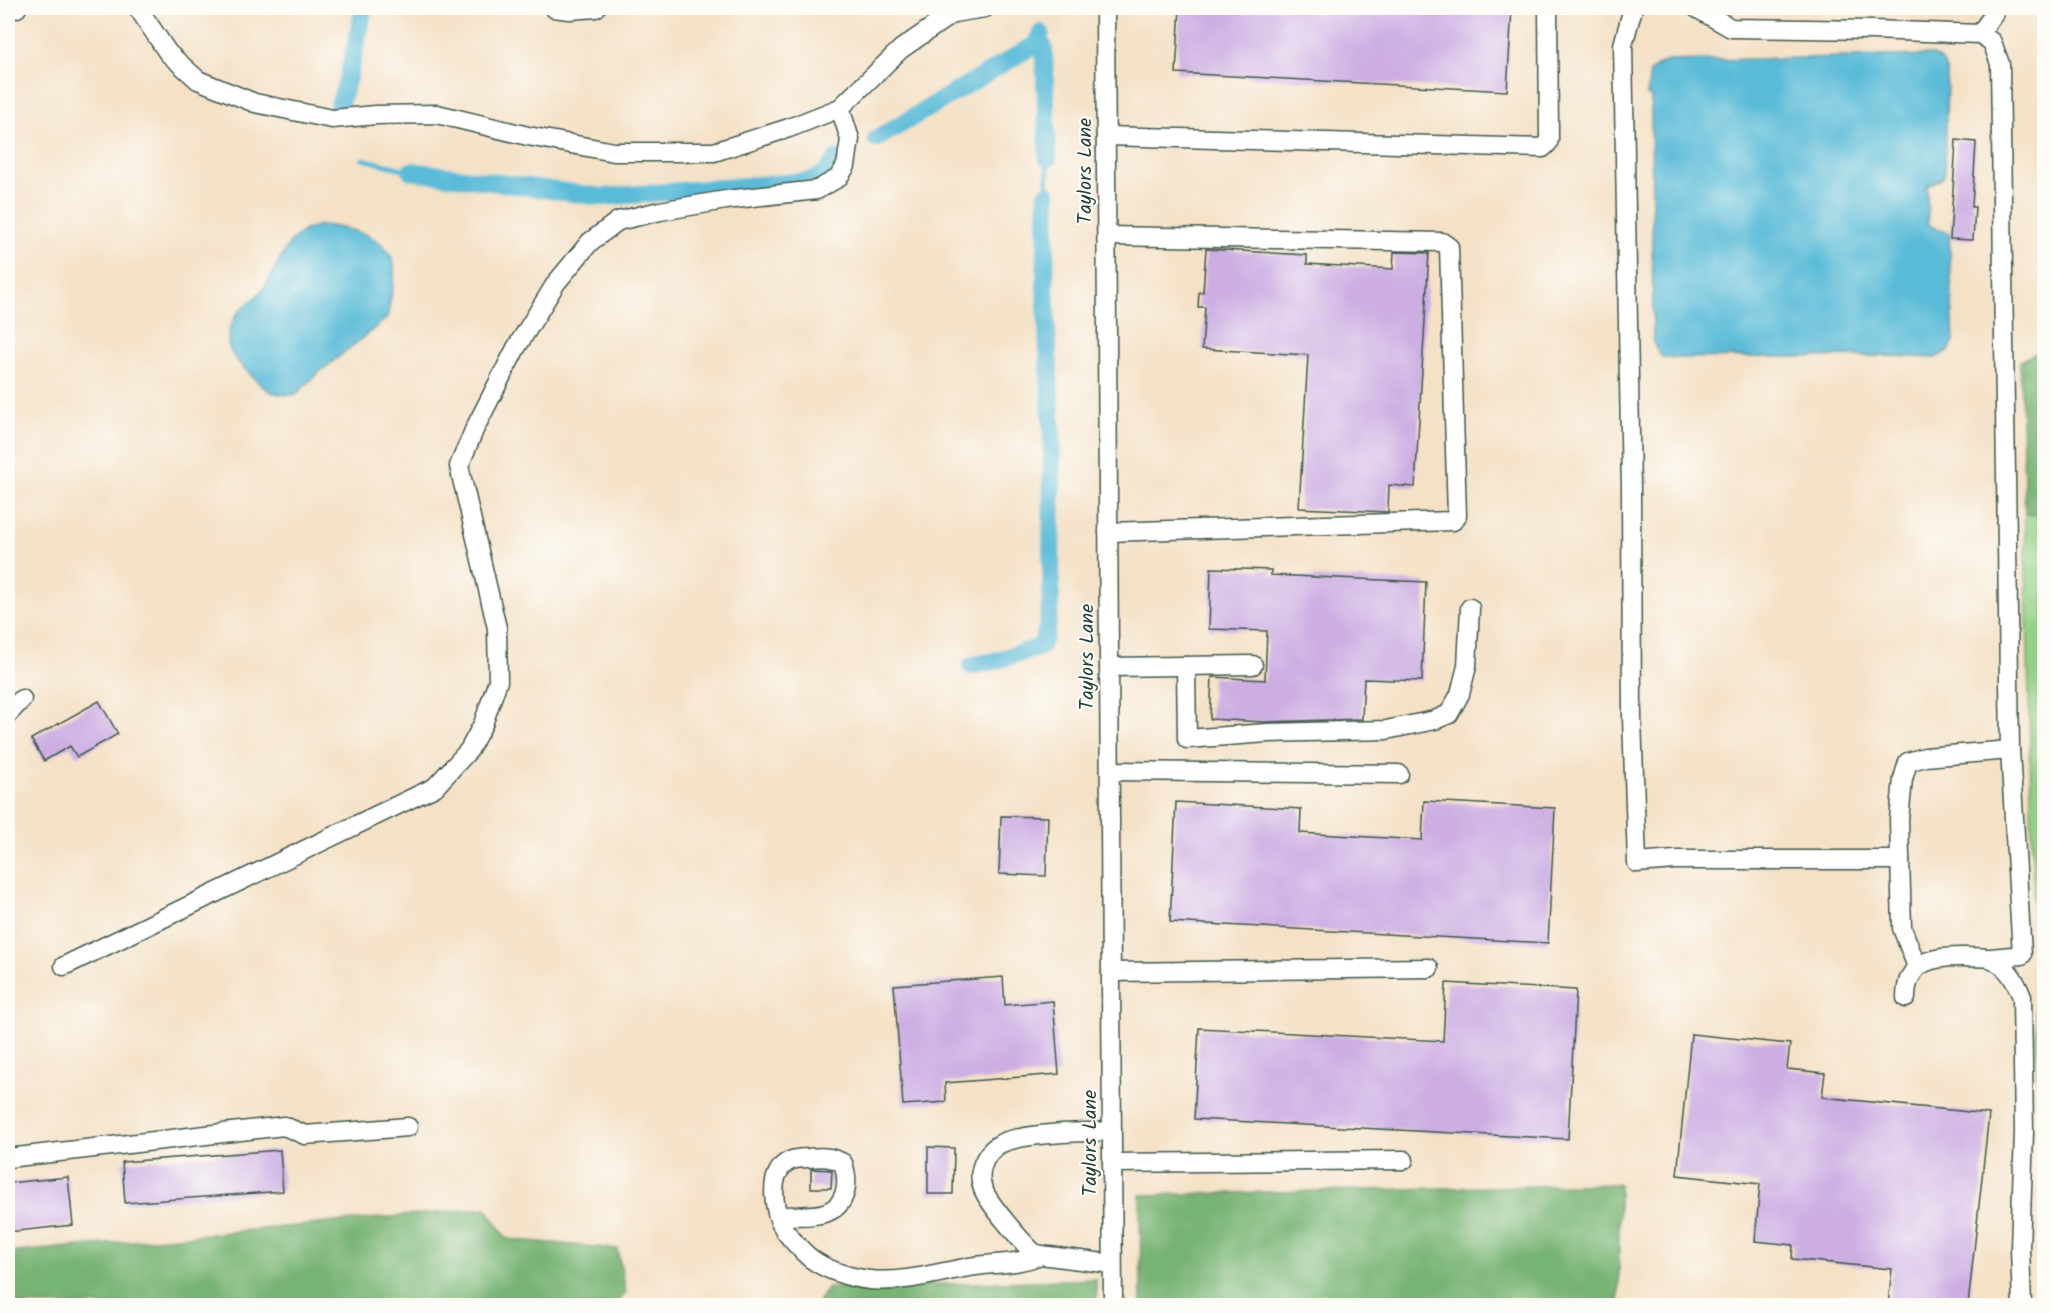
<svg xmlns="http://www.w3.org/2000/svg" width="2052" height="1313" font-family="Kalam,sans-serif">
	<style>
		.green { fill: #94d186; stroke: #5a875d; stroke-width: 1.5 }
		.forest { fill: #77b373; stroke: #4b7854; stroke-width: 1.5 }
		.water { fill: #5abbd8; stroke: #3c7c86; stroke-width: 1.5 }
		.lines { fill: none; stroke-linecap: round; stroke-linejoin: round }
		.stream { stroke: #5abbd8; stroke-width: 5 }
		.canal { stroke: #5abbd8; stroke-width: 18 }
		.building { fill: #ccaee3 }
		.minor-casing { stroke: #3f564a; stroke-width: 21 }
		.minor { stroke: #fff; stroke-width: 18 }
		.labels { text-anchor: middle; stroke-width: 4.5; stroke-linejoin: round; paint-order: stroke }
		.street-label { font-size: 20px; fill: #1f3d34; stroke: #fdfcf7 }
	</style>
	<rect width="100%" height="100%" fill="#fdfcf7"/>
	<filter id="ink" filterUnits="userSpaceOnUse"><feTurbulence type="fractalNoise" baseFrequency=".0167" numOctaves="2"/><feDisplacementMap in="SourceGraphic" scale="12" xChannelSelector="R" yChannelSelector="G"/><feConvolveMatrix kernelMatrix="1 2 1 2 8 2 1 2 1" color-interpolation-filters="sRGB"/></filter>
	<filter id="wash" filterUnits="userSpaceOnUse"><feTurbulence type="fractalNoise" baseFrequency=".008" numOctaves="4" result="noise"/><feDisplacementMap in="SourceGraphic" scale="24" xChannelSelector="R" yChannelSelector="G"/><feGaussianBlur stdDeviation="1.35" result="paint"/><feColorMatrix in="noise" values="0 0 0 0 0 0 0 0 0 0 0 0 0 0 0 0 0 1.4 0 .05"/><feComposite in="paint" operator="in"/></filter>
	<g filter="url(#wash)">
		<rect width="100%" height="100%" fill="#f4e1c6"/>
		<path class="green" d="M2025 514H2044V1077H2037Z"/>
		<g class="forest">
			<path d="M2044 349V514H2025L2020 361Z"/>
			<path d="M1619 1184V1305H1141L1140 1195Z"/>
			<path d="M486 1208 507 1239 617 1249 626 1292 614 1306 8 1305V1253Z"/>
			<path d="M1096 1279 1097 1305 815 1306 828 1288Z"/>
		</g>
		<g class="water">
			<path d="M1932 55C1943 58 1945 65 1947 75L1945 171 1943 178 1927 186 1928 225 1949 233 1954 342 1949 351 1935 358 1893 356 1665 358 1660 355 1653 342 1651 97 1647 95 1650 72 1659 64 1669 61Z"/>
			<path d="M323 225C348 228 391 235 394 267 395 283 390 302 387 318L316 375 295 395C287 395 280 395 272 392 263 389 258 382 251 375 234 358 220 347 233 321 239 306 255 301 264 288 281 263 287 228 323 225Z"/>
		</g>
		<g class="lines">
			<g class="stream">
				<path d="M363 159 411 171"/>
				<path d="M1047 194 1048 159"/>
			</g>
			<g class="canal">
				<path d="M1038 43 1043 46 1044 51 1048 159"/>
				<path d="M337 111 348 78 364 8"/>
				<path d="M876 139 1038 43 1041 33"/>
				<path d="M411 171 602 197 811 181C824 176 829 170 837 158"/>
				<path d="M971 666 998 660 1040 647C1049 632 1049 611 1051 594L1052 436 1045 286 1047 194"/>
			</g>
		</g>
		<g id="blocks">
			<g class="building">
				<path d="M1180 8H1512L1507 91 1176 73Z"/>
				<path d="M1956 140 1976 142 1972 207H1975L1973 240 1950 239Z"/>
				<path d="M1206 249 1307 255V264L1393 269 1394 252 1429 253 1415 487 1389 485 1388 512 1299 508 1308 355 1202 349 1205 307H1198L1199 292H1203Z"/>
				<path d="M1211 568 1271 570V575L1426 582 1422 681 1364 679 1362 719 1264 722 1210 719 1212 677 1265 680 1267 631 1209 629Z"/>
				<path d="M99 701 118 734 77 757 70 746 44 761 31 739Z"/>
				<path d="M1424 801 1555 808 1548 943 1170 922 1176 802 1301 809 1300 833 1422 840Z"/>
				<path d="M1001 816 1048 817 1046 876 999 874Z"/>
				<path d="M1003 977 1005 1005 1053 1001 1059 1074 945 1083 946 1102 903 1105 894 985Z"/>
				<path d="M1446 983 1576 990 1568 1139 1194 1119 1199 1028 1443 1041Z"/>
				<path d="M1691 1034 1790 1044 1787 1069 1825 1073 1822 1097 1989 1114 1968 1305H1888L1892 1269 1792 1259 1793 1245 1755 1241 1760 1184 1677 1175Z"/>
				<path d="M928 1147 954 1148 953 1194H928Z"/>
				<path d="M280 1150 283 1191 125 1203 122 1162Z"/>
				<path d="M811 1169 832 1170 831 1188H811Z"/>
				<path d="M68 1177 73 1225 8 1232V1183Z"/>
			</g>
		</g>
	</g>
	<g filter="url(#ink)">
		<use href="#blocks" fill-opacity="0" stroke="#3f564a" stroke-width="1.5"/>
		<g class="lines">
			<g class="minor-casing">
				<g id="minor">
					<path d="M138 8 168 53 198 80 255 103 332 119 376 115 437 114 528 136 614 152H714L789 128 840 108 901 49 953 13 985 8"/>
					<path d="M554 8 569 10 596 8"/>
					<path d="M1105 8 1113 1306"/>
					<path d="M1633 8 1623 45 1631 491 1632 718 1637 863 1675 860H1900"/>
					<path d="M1696 8 1731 28 1872 30 1980 34 1992 42 2000 64 2010 750 2022 955 1991 958"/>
					<path d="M8 11 17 8"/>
					<path d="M1980 34 1993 15 1996 8"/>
					<path d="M1106 136 1543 148 1548 143 1549 139 1548 8"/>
					<path d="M1107 236 1442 242 1449 247 1457 516 1453 521 1108 532"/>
					<path d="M1186 666 1187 739 1267 733 1386 730 1435 720 1449 714 1460 694 1467 666 1470 608"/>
					<path d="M1109 667 1253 665"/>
					<path d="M8 714 22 699"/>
					<path d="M1110 771 1399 774"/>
					<path d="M64 966 435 787 469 750 483 724 498 681 497 628 459 466 475 428 516 348 556 283 590 242 618 221 660 211 726 200 817 190 838 178 846 166 850 139 840 108"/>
					<path d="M1917 967 1902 928 1899 820 1903 779 1908 762 1925 757 2010 750"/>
					<path d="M1111 972 1429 968"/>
					<path d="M1906 998C1906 960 1934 956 1966 957 1974 958 1987 956 1994 960 2009 968 2016 982 2022 997L2024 1132 2020 1248 2022 1306"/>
					<path d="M1112 1131C1079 1133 1038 1132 1007 1141 988 1147 975 1169 983 1189 989 1204 1021 1241 1034 1253L1041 1255 1112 1264"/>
					<path d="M8 1158 284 1126 305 1135 408 1127"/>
					<path d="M1112 1163 1404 1160"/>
					<path d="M780 1216C807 1215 842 1221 846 1186 847 1177 846 1172 843 1163 830 1156 823 1157 808 1158 802 1158 791 1159 786 1163 767 1177 774 1214 785 1231 792 1240 802 1251 810 1258 826 1270 850 1278 870 1280 903 1283 932 1274 964 1268 992 1262 1013 1266 1041 1255"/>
				</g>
			</g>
			<use href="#minor" class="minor"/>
		</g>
	</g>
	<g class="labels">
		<g class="street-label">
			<text transform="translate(1084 171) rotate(-90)" y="7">Taylors Lane</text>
			<text transform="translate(1086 657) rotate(-90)" y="7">Taylors Lane</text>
			<text transform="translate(1089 1143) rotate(-90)" y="7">Taylors Lane</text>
		</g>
	</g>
	<rect width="2052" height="1313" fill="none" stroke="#fdfcf7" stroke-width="30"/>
</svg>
